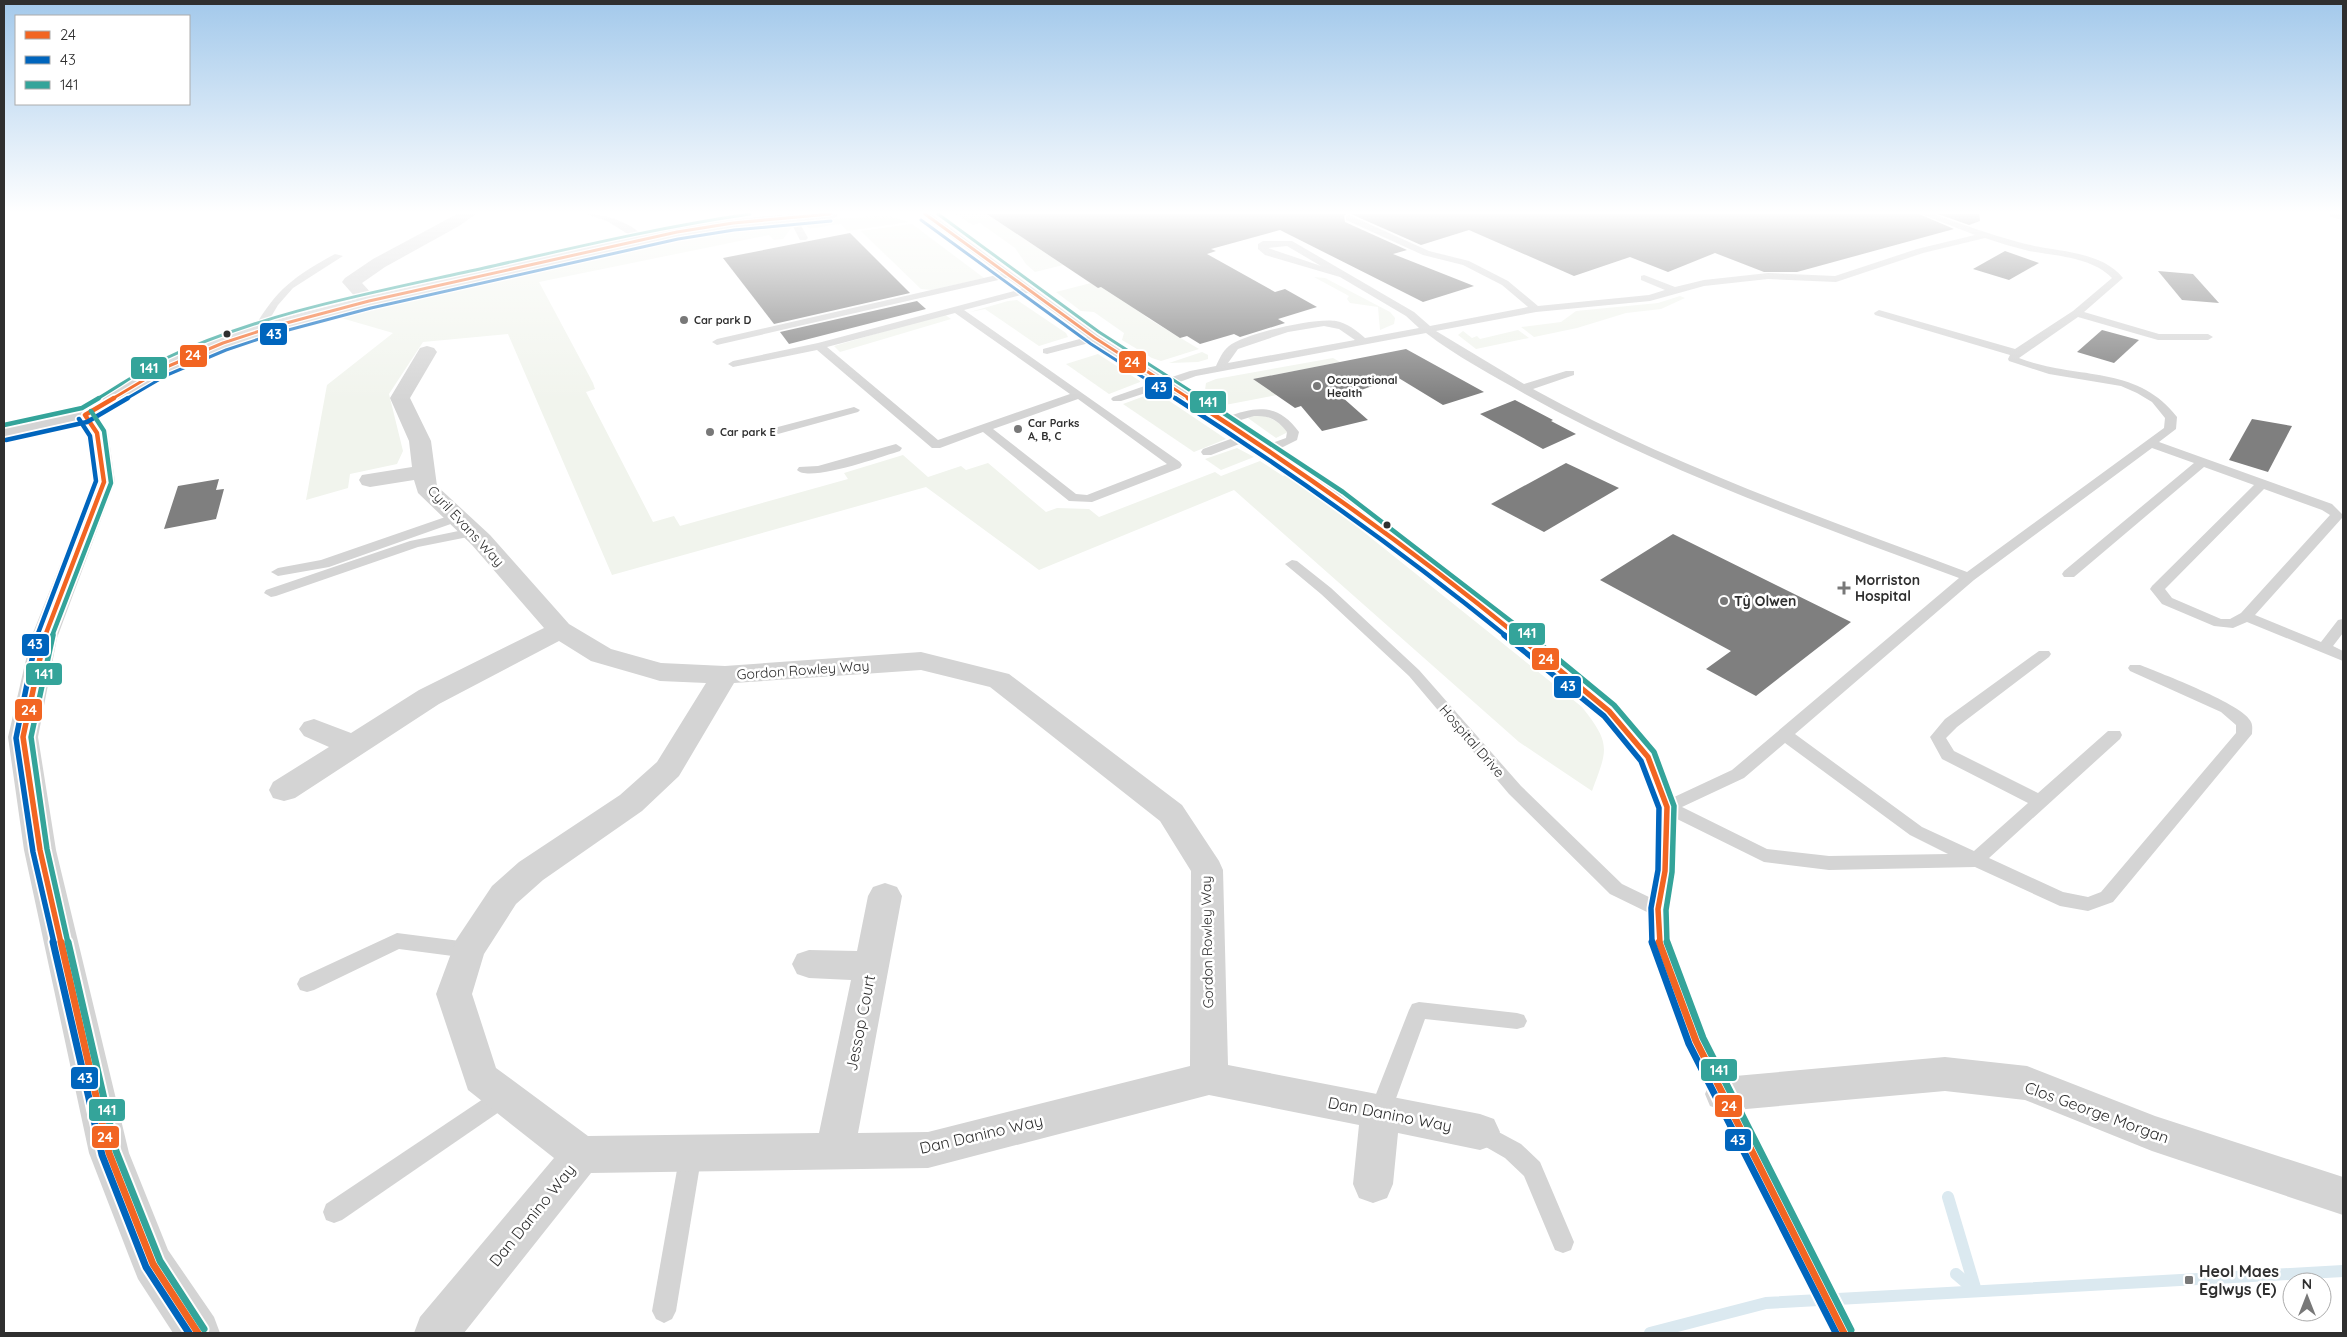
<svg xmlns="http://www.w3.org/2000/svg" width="2347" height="1337" font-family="Quicksand,sans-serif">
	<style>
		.green { fill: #f1f4ed }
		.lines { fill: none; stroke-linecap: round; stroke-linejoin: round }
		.stream { stroke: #dbe9f0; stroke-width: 12 }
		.building { fill: #7f7f7f }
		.service { fill: #d4d4d4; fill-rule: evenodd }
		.minor { fill: #d4d4d4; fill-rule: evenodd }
		.tertiary { fill: #d4d4d4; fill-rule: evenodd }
		.bus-1-far3-casing { stroke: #fff; stroke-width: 5.5 }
		.bus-1-far2-casing { stroke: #fff; stroke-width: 8 }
		.bus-1-far1-casing { stroke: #fff; stroke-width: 9 }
		.bus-1-casing { stroke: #fff; stroke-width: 11 }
		.bus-2-far3-casing { stroke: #fff; stroke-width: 5.5 }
		.bus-2-far2-casing { stroke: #fff; stroke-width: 8 }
		.bus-2-far1-casing { stroke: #fff; stroke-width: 9 }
		.bus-2-casing { stroke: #fff; stroke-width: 11 }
		.bus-3-far3-casing { stroke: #fff; stroke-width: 5.5 }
		.bus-3-far2-casing { stroke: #fff; stroke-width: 8 }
		.bus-3-far1-casing { stroke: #fff; stroke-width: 9 }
		.bus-3-casing { stroke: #fff; stroke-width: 11 }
		.bus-1-far3 { stroke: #f26522; stroke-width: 3 }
		.bus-1-far2 { stroke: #f26522; stroke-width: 4.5 }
		.bus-1-far1 { stroke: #f26522; stroke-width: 5.5 }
		.bus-1 { stroke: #f26522; stroke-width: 7 }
		.bus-2-far3 { stroke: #0065bd; stroke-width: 3 }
		.bus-2-far2 { stroke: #0065bd; stroke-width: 4.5 }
		.bus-2-far1 { stroke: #0065bd; stroke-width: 5.5 }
		.bus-2 { stroke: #0065bd; stroke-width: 7 }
		.bus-3-far3 { stroke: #34a49a; stroke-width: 3 }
		.bus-3-far2 { stroke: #34a49a; stroke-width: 4.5 }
		.bus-3-far1 { stroke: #34a49a; stroke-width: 5.5 }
		.bus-3 { stroke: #34a49a; stroke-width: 7 }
		.poi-dot { fill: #787878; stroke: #fff; stroke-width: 2 }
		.bus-dot { fill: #2f2f2f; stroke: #fff; stroke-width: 2 }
		.labels { text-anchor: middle; stroke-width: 5; stroke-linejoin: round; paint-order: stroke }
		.far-poi-label { font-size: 11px; font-weight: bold; fill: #2f2f2f; stroke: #fff; text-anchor: start }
		.street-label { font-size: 14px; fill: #2f2f2f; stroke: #fff }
		.poi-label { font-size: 14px; font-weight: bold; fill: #2f2f2f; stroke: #fff; text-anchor: start }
		.near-street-label { font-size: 16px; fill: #2f2f2f; stroke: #fff }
		.near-poi-label { font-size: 16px; font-weight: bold; fill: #2f2f2f; stroke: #fff; text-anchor: start }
		.line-badge { stroke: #fff; stroke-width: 2 }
		.badge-label { font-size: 14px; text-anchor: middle; font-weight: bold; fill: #fff }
	</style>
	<rect width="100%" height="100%" fill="#fff"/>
	<g class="green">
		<path d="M955 214H992L989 215 1063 265 1035 272 1026 264 1015 248 980 223 973 225Z"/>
		<path d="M877 216 893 217 909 222 847 231 841 224C828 224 821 229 808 228L804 221Z"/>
		<path d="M788 223 792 227 783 239 774 240 769 235 539 282 593 383 595 389 586 392 653 522 674 516 680 526 848 479 844 473 903 455 928 477 961 466 966 470 988 463 1046 512 1057 508 1089 509 1099 517 1215 472 1221 476 1260 461 1283 476 1290 473 1582 707C1611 744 1608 748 1592 791L1519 742 1234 490 1039 570 926 487 612 575 508 334 423 342 389 394 403 451 397 464 350 474 348 488 306 500 327 385 393 333 331 315C484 291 633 238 788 223Z"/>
		<path d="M912 224 984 278 932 290 921 289 861 231Z"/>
		<path d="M1314 277 1325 278 1390 312 1395 318 1394 324 1380 330 1378 307 1350 303 1347 299 1349 296Z"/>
		<path d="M1091 283 1098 288 1106 286 1149 319 1199 349 1161 361 1152 358 1122 340 1124 333 1094 312 1081 311 1056 292Z"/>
		<path d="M1680 296 1685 298 1661 309 1626 313 1577 328 1534 337 1521 327 1561 322 1576 311 1658 303Z"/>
		<path d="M1017 300 1066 333 1068 337 1039 346 985 309 970 312 1008 301Z"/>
		<path d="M944 314 951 319 840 352 834 346Z"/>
		<path d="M1518 330 1529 338 1476 349 1458 335 1463 331 1472 338 1477 336 1480 339Z"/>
		<path d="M1202 352 1208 355V359L1198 362 1169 363Z"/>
		<path d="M1098 354 1140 381V382L1109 394 1066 364Z"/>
		<path d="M1333 358 1340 362 1254 379 1277 395 1225 405 1205 390 1206 383 1216 379Z"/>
		<path d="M1150 394H1159L1226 439 1194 452 1123 404Z"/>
		<path d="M1257 414C1270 417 1279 421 1288 432L1276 438 1248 418Z"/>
		<path d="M1237 448 1254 457 1221 470 1205 459Z"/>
	</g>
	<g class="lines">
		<g class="stream">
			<path d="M1948 1197 1976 1291"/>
			<path d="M1956 1274 1976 1291"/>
			<path d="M1650 1333 1766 1303 2343 1271"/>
		</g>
	</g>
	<g class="building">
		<path d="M987 214H1346L1344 216 1345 222 1407 250 1393 254 1474 286 1423 302 1280 230 1211 249 1216 251 1207 254 1275 292 1285 289 1317 307 1278 319 1285 323 1240 337 1234 334 1200 344 1187 336 1180 338 1101 287 1098 288Z"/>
		<path d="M1351 214H1919L1954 229 1797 272H1764L1715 253 1668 272 1630 257 1574 276 1469 230 1421 245Z"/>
		<path d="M1938 214H1979L1980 221 1969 225Z"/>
		<path d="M850 233 910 293 774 324 723 258Z"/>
		<path d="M2005 251 2039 263 2009 280 1973 269Z"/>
		<path d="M2158 271 2193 274 2219 303 2182 300Z"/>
		<path d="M917 301 926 309 789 344 780 332Z"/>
		<path d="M2102 330 2139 340 2114 363 2077 352Z"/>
		<path d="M1406 349 1484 392 1443 405 1397 377 1342 397 1368 420 1322 431 1301 406 1295 408 1253 379Z"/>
		<path d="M1515 400 1553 420 1551 421 1576 434 1543 449 1480 414Z"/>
		<path d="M2252 419 2292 426 2268 472 2229 460Z"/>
		<path d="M1566 463 1619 488 1544 532 1491 504Z"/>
		<path d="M219 479 216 490 224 489 216 519 164 529 178 486Z"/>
		<path d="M1673 534 1851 622 1756 696 1706 669 1731 651 1600 580Z"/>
	</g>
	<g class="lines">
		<g class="service">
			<path d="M586 214C608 214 631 223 647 239L639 241 607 221Z"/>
			<path d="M921 214H931L1099 336 1166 379 1190 371 1216 366C1220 358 1222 352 1229 346 1243 334 1316 317 1336 321 1347 323 1356 330 1365 338L1419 328 1406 316 1340 277 1265 255 1258 249V244L1263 241H1292L1414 312 1430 326 1528 307 1502 285 1463 265 1423 255 1346 220V216L1349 215 1429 251 1469 261 1508 281 1538 306 1649 295 1665 290 1641 280V276L1644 275 1675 287 1704 280 1768 273 1835 276 1917 249 1975 235 1921 214H1933C1961 224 1989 234 2018 242 2051 252 2100 249 2123 278L2084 312 2159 334H2208L2213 337 2208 340H2158L2078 317 2019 358C2074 380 2137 364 2177 417L2176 429 2159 442 2332 504 2343 515 2342 518 2255 615 2321 642 2338 620 2343 619V633L2333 646 2343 651V661L2247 622 2233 628 2214 626 2162 604 2150 589 2152 586 2254 485 2204 467 2074 577H2064L2062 574 2064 571 2194 463 2152 448 1974 580 1795 734 1922 827 1974 851 2028 803 1942 759 1930 737 1945 719 2039 651H2049L2051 654 2049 657 1957 727 1946 738 1954 751 2038 793 2108 731H2120L2122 735 2120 739 1989 858 2063 892 2088 897 2101 892 2236 733V725L2221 712 2130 671 2128 668 2130 665H2140C2160 673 2245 705 2251 722 2253 726 2252 730 2252 734L2113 902 2088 911 2060 906 1975 867 1829 870 1764 862 1675 818 1674 871 1667 909 1668 941 1705 1039 1856 1333H1831L1686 1041 1650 941 1649 913 1610 894 1509 794 1409 676 1321 594 1285 564 1292 560 1297 561 1331 588 1419 670 1521 786 1622 884 1651 898 1656 871 1659 807 1641 759 1603 715 1482 614 1334 501 1247 441 1211 455H1203L1201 452 1203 449 1239 436 1164 387 1121 401H1113L1111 399 1113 397 1156 382 1093 342 1047 354 1043 353V349L1087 337 1028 293 964 310 1180 462 1182 465 1180 468 1092 502 1069 501 983 432 940 448H932L817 350 733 367 728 364 733 361 818 343 1022 289 1007 278 717 345 712 342 717 339 1001 274ZM1985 238C1999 243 2014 247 2029 251 2056 256 2092 257 2112 278L2073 311 2015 349 1879 310 1874 313 1875 315 2010 355 2008 359 2009 361 2049 374 2121 386 2137 393 2152 402 2165 418 2164 428 1967 572C1820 517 1670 465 1533 389L1574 375V371H1566L1524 384 1436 331 1536 312 1650 301 1704 286 1768 279 1836 282 1923 253ZM1287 246 1321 266 1268 248ZM955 313 1070 394 938 440 827 347ZM1324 326 1339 329 1355 340 1228 363 1238 349 1288 332ZM1426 333C1456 356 1492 375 1525 394 1663 471 1812 523 1959 578L1732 770 1672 798 1654 753 1615 707 1492 608 1342 495 1277 450 1297 440 1299 432C1278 403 1257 406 1226 417L1174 384 1196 376ZM1078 399 1167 464 1087 495 1076 494 993 429ZM1254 416C1269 415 1278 420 1287 432L1286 438 1269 444 1234 422ZM2264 489 2322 510 2330 515 2241 613 2230 619H2221L2172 598 2165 589ZM1785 743 1910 835 1948 854 1829 856 1767 849 1682 807 1744 778Z"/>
			<path d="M789 215H795L808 238 806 240H800L788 217Z"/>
			<path d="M335 254 343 256 293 288 278 305 261 334H253L252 332C275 290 293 277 335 254Z"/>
			<path d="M854 407 860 410 858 412 778 434 772 430 774 428Z"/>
			<path d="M896 444 902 448 900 451C883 456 809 483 797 470L799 467 818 466Z"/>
			<path d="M457 513 462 514 463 517 462 520 329 567 278 576 271 572 278 568 321 560Z"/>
			<path d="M473 528 478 529 480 532 478 535 418 547 276 596 271 597 264 593 266 590 410 541Z"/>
			<path d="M397 933 468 942 475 945 477 950 475 955 468 958 399 949 314 990 307 992 300 990 297 984 300 978Z"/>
			<path d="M1419 1002 1517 1013 1524 1015 1527 1021 1524 1027 1517 1029 1425 1019 1391 1112 1387 1119 1380 1122 1373 1119 1369 1112 1409 1010 1412 1004Z"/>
			<path d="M505 1087 512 1089 515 1096 512 1103 342 1220 334 1223 326 1220 323 1212 326 1204 498 1089Z"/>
			<path d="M1480 1122 1521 1144 1540 1162 1574 1242 1571 1250 1563 1253 1555 1250 1524 1176 1505 1158 1472 1139 1469 1132 1472 1125Z"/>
			<path d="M691 1143 699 1146 702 1153 676 1311 672 1319 664 1323 656 1319 652 1311 680 1153 683 1146Z"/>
		</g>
		<g class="minor">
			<path d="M457 214H476L459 226 385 267 362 283 373 295C440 280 506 265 573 250 663 230 744 212 838 214L836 217 830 219 733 228 677 237 372 306 282 330 230 347 171 372 92 419 85 421 78 419 74 415 78 411C104 395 130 378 157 364 219 332 289 316 357 299L342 282 345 278 373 259Z"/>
			<path d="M2329 214H2343V220L2331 217Z"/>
			<path d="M427 346 434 348 437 352 410 398 431 441 437 486 490 535 569 624 611 649 661 663 725 666 921 652 1009 674 1182 805 1219 861 1223 870 1228 1065 1480 1114 1494 1119 1500 1132 1494 1145 1480 1150 1398 1133 1393 1184 1387 1198 1373 1203 1359 1198 1353 1184 1359 1125 1209 1095 928 1168 591 1173 464 1333H414L420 1317 554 1158 468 1090 436 994 456 940 492 886 519 862 620 795 657 762 706 683 660 681 650 678 591 661 559 641 439 704 295 798 284 801 273 798 269 790 273 782 329 747 304 736 299 729 304 722 314 719 351 733 419 690 544 628 472 545 418 493 414 480 370 487 362 485 359 480 362 475 412 467 409 441 390 398 420 348ZM921 670 990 687 1160 821 1191 871 1190 1066 928 1132 858 1133 902 896 897 887 885 883 873 887 868 896 857 951 809 950 797 954 792 964 797 974 809 978 851 980 819 1133 588 1136 496 1068 472 994 484 954 516 904 543 880 642 811 679 776 734 683Z"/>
			<path d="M1945 1057 2027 1066 2155 1116 2343 1177V1215L2152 1151 2025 1100 1945 1091 1724 1111 1710 1106 1705 1094 1710 1082 1724 1077Z"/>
		</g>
		<path class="tertiary" d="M85 409 92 411 108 433 115 482 57 638 38 737 56 850 129 1153 168 1250 214 1317 220 1333H173L138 1279 132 1264 89 1153 24 850 8 737 31 638 93 482 86 433 79 423 4 439V427Z"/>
		<g class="bus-1-far3-casing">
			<g id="bus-1-far3">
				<path d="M925 214 1095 338 1190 399"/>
				<path d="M112 399 164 368 223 343 275 326 369 301 677 232 733 223 830 214"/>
			</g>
		</g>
		<g class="bus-1-far2-casing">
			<g id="bus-1-far2">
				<path d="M1188 398C1302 471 1413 550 1518 636"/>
				<path d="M45 636 104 482 97 433 85 415 114 398"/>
			</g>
		</g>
		<g class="bus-1-far1-casing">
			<g id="bus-1-far1">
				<path d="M45 635 23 737 40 850 61 943"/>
				<path d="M1517 635 1609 711 1648 757 1667 807 1665 871 1658 909 1660 943"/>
			</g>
		</g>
		<g class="bus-1-casing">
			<g id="bus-1">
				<path d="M61 942 109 1153 153 1264 198 1333"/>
				<path d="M1659 942 1696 1041 1844 1333"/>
			</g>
		</g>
		<g class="bus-2-far3-casing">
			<g id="bus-2-far3">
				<path d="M921 220 1091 344 1177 399"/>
				<path d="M126 399 167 375 226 350 277 333 371 308 678 239 734 230 831 221"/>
			</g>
		</g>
		<g class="bus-2-far2-casing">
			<g id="bus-2-far2">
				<path d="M1175 398C1289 471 1400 550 1506 636"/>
				<path d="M6 440 87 422 128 398"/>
				<path d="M37 636 96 481 90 436 79 419"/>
			</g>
		</g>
		<g class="bus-2-far1-casing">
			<g id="bus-2-far1">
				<path d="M37 635 16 738 33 852 54 943"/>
				<path d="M1504 635 1604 716 1641 761 1659 808 1658 870 1651 908 1652 943"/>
			</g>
		</g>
		<g class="bus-2-casing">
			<g id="bus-2">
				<path d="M53 942 102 1155 146 1267 189 1333"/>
				<path d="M1652 942 1689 1044 1836 1333"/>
			</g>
		</g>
		<g class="bus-3-far3-casing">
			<g id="bus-3-far3">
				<path d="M938 214 1099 332 1203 399"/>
				<path d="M97 399C119 386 140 371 162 360 263 312 376 292 484 268 573 248 660 227 750 214"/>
			</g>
		</g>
		<g class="bus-3-far2-casing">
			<g id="bus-3-far2">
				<path d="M1201 398 1343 492 1530 636"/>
				<path d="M4 425 82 408 99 398"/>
				<path d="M52 636 111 483 104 431 91 411"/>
			</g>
		</g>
		<g class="bus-3-far1-casing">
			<g id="bus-3-far1">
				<path d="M53 635 31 737 47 849 68 943"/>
				<path d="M1529 635 1614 705 1654 752 1674 806 1672 872 1666 910 1667 943"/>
			</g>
		</g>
		<g class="bus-3-casing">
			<g id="bus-3">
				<path d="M68 942 116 1151 160 1261 204 1329"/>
				<path d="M1667 942 1703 1038 1851 1330"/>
			</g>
		</g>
		<use href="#bus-1-far3" class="bus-1-far3"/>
		<use href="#bus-1-far2" class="bus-1-far2"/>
		<use href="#bus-1-far1" class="bus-1-far1"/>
		<use href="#bus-1" class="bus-1"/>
		<use href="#bus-2-far3" class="bus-2-far3"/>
		<use href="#bus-2-far2" class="bus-2-far2"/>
		<use href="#bus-2-far1" class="bus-2-far1"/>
		<use href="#bus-2" class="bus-2"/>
		<use href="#bus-3-far3" class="bus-3-far3"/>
		<use href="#bus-3-far2" class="bus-3-far2"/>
		<use href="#bus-3-far1" class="bus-3-far1"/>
		<use href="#bus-3" class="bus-3"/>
	</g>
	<linearGradient id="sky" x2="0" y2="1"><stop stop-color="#a3c9eb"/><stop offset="0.53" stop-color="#fff"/><stop offset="1" stop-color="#fff" stop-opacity="0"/></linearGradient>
	<rect width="2347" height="401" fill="url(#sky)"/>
	<g class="poi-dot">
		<circle cx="684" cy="320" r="5"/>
		<circle cx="1317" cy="386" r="5"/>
		<circle cx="1018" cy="429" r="5"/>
		<circle cx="710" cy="432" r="5"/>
		<path d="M1841.5 580.5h5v5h5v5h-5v5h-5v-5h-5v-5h5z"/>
		<circle cx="1724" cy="601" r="5"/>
		<rect x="2184" y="1275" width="10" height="10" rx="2.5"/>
	</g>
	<g class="bus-dot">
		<circle cx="227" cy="334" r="4.5"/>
		<circle cx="1387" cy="525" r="4.5"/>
	</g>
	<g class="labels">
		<g class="far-poi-label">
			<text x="694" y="324">Car park D</text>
			<text x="1327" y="384">Occupational<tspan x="1327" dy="13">Health</tspan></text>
			<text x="1028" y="427">Car Parks<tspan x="1028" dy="13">A, B, C</tspan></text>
			<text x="720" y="436">Car park E</text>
		</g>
		<g class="street-label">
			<text transform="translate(466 526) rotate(47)" y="5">Cyril Evans Way</text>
			<text transform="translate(803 670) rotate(-4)" y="5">Gordon Rowley Way</text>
			<text transform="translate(1472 741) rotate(49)" y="5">Hospital Drive</text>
			<text transform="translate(1207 942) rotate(-91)" y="5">Gordon Rowley Way</text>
		</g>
		<g class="poi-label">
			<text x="1855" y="585">Morriston<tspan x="1855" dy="16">Hospital</tspan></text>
			<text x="1734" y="606">Tŷ Olwen</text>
		</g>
		<g class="near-street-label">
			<text transform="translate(860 1023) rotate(-79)" y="6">Jessop Court</text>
			<text transform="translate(2097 1112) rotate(20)" y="6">Clos George Morgan</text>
			<text transform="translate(1390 1114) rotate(11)" y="6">Dan Danino Way</text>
			<text transform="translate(981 1134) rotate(-13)" y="6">Dan Danino Way</text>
			<text transform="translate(532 1215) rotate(-51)" y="6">Dan Danino Way</text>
		</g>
		<g class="near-poi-label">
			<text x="2199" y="1277">Heol Maes<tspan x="2199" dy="18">Eglwys (E)</tspan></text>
		</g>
	</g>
	<g class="line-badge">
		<rect x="259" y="322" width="29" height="24" rx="5" fill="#0065bd"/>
		<rect x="179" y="344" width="29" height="24" rx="5" fill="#f26522"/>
		<rect x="1118" y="350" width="29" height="24" rx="5" fill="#f26522"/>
		<rect x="130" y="356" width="38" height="24" rx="5" fill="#34a49a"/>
		<rect x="1144" y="376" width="29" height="24" rx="5" fill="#0065bd"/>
		<rect x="1189" y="390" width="38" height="24" rx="5" fill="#34a49a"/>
		<rect x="1508" y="622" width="38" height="24" rx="5" fill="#34a49a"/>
		<rect x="21" y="633" width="29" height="24" rx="5" fill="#0065bd"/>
		<rect x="1531" y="647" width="29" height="24" rx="5" fill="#f26522"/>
		<rect x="25" y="662" width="38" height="24" rx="5" fill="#34a49a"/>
		<rect x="1553" y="675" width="29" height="24" rx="5" fill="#0065bd"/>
		<rect x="14" y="698" width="29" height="24" rx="5" fill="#f26522"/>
		<rect x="1700" y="1058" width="38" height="24" rx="5" fill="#34a49a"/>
		<rect x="70" y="1066" width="29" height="24" rx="5" fill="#0065bd"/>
		<rect x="1714" y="1094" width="29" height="24" rx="5" fill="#f26522"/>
		<rect x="88" y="1098" width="38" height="24" rx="5" fill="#34a49a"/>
		<rect x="91" y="1125" width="29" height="24" rx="5" fill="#f26522"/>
		<rect x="1724" y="1128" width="28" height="24" rx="5" fill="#0065bd"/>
	</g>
	<g class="badge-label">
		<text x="274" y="339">43</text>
		<text x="193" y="360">24</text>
		<text x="1132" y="367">24</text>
		<text x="149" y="373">141</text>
		<text x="1159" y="392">43</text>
		<text x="1208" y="407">141</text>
		<text x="1527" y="638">141</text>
		<text x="35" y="649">43</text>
		<text x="1546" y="664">24</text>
		<text x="44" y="679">141</text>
		<text x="1568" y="691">43</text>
		<text x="29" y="715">24</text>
		<text x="1719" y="1075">141</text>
		<text x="85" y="1083">43</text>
		<text x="1729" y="1111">24</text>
		<text x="107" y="1115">141</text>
		<text x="105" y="1142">24</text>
		<text x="1738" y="1145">43</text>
	</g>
	<rect width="2347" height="1337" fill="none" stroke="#2f2f2f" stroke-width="10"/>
	<rect x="15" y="15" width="175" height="90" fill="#ffffff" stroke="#acacac"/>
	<rect x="25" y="31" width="25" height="8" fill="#f26522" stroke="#acacac"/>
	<text x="60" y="40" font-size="15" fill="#2f2f2f">24</text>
	<rect x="25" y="56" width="25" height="8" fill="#0065bd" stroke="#acacac"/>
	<text x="60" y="65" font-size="15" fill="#2f2f2f">43</text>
	<rect x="25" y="81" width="25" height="8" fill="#34a49a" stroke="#acacac"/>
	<text x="60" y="90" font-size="15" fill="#2f2f2f">141</text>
	<g transform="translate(2307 1297)"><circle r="24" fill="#ffffff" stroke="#acacac"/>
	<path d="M0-4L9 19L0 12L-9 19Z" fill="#787878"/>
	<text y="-8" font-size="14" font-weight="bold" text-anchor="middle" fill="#2f2f2f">N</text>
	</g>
</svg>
